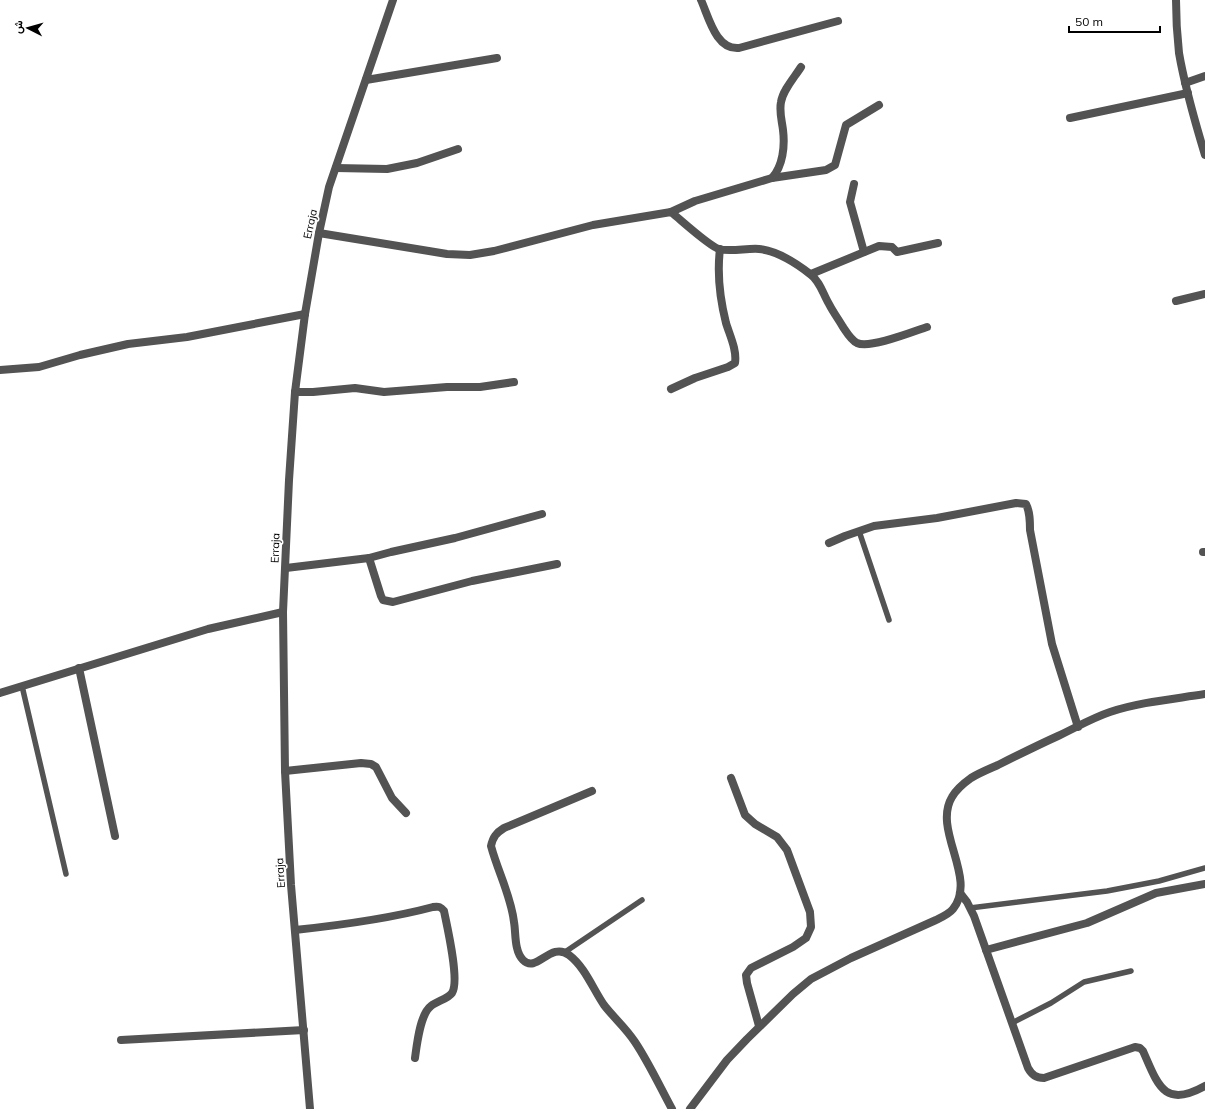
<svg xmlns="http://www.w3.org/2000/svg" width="1205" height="1109" font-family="Mulish,Vazirmatn,sans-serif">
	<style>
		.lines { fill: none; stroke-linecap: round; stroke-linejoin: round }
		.lane { stroke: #535353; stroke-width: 5.5 }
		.street { stroke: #535353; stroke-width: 8 }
		.labels { text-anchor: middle; stroke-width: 3.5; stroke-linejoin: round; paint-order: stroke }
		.street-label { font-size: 11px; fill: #000; stroke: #fff }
	</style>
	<rect width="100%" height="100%" fill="#fff"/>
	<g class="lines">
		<g class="lane">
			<path d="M859 531 889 620"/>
			<path d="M22 686 66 874"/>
			<path d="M970 908 1107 891 1159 881 1205 868"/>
			<path d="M565 952 642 900"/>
			<path d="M1012 1023 1051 1003 1084 982 1131 971"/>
		</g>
		<g class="street">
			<path d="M701 0C709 18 716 50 739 48L838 21"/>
			<path d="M1176 0C1176 18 1177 35 1179 53 1185 88 1195 122 1205 155"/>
			<path d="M366 80 497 58"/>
			<path d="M1185 83 1205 76"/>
			<path d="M1070 118 1188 93"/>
			<path d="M336 168 387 169 417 163 458 149"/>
			<path d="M772 178 826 170 835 165 846 125 879 105"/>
			<path d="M854 184 850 202 864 252"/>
			<path d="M671 212 695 201 772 178C783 166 785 146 783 130 782 121 779 112 781 102 783 90 794 78 801 67"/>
			<path d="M319 233 447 254 470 255 494 251 593 225 671 212C681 220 709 246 719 249 729 252 748 248 759 249 777 251 796 263 810 274 820 281 823 294 829 304 833 312 839 320 843 327 847 333 851 340 857 343 870 349 912 332 927 327"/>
			<path d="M811 274 879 246 892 247 897 252 938 243"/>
			<path d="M1176 301 1205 294"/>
			<path d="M0 370 39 367 80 355 128 344 187 337 305 314"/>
			<path d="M671 389 695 378 728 367 735 363C737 350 730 336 726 323 720 299 717 273 720 249"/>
			<path d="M295 392H313L355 388 384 392 447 387H480L514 382"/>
			<path d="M829 543 845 536 874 526 937 518 1016 503 1026 504C1030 512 1030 521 1030 530L1052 644 1078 727"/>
			<path d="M1203 552H1205"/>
			<path d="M369 558 381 596 383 600 393 602 472 581 557 564"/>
			<path d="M286 568 369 558 391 552 455 538 542 514"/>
			<path d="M79 668 115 836"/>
			<path d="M0 693 208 629 283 612"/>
			<path d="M285 771 361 763 371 764 376 767 392 798 406 813"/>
			<path d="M731 778 745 815 755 824 777 837 787 850 810 912 811 927 806 938 793 947 751 968 746 975 747 983 759 1026"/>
			<path d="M592 791 504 828C496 833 493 837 491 846 498 872 511 896 514 922 516 933 514 951 523 960 537 974 550 941 569 955 585 967 593 989 604 1005 614 1018 626 1028 635 1042 649 1063 660 1087 672 1109"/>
			<path d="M960 893 967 902 974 916 1028 1068C1032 1075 1036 1078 1044 1078L1135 1047 1140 1048 1143 1051C1158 1085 1164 1109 1205 1086"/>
			<path d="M295 930C342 925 388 919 433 907 439 906 441 907 444 911 447 926 460 981 452 993 448 999 437 1001 431 1006 420 1014 417 1044 415 1058"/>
			<path d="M986 950 1087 923 1156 893 1205 884"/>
			<path d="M121 1040 304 1030"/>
			<path d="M310 1109 291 885 285 771 283 612 289 480 295 392 305 314 319 233 329 187 393 0"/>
			<path d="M690 1109 727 1060 747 1039 793 994 811 979 851 958 936 920C942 917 949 914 953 909 978 878 932 830 952 797 956 790 964 783 971 778 979 773 989 769 998 765 1018 755 1038 745 1058 736 1075 728 1092 718 1110 712 1140 702 1174 699 1205 694"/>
		</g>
	</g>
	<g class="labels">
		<g class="street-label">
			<text transform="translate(310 224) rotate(-78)" y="4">Erraja</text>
			<text transform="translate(275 548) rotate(-88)" y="4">Erraja</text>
			<text transform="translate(280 873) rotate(-94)" y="4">Erraja</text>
		</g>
	</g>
	<g transform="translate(28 28) rotate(276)" stroke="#ffffff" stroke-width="3" paint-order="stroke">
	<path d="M0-3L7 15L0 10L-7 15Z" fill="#000000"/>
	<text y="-6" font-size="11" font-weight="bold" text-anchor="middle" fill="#000000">ش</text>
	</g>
	<path d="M1069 26v6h91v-6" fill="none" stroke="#000000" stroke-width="2"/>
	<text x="1075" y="26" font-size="12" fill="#000000" stroke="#ffffff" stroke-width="3" paint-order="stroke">50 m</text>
</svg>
